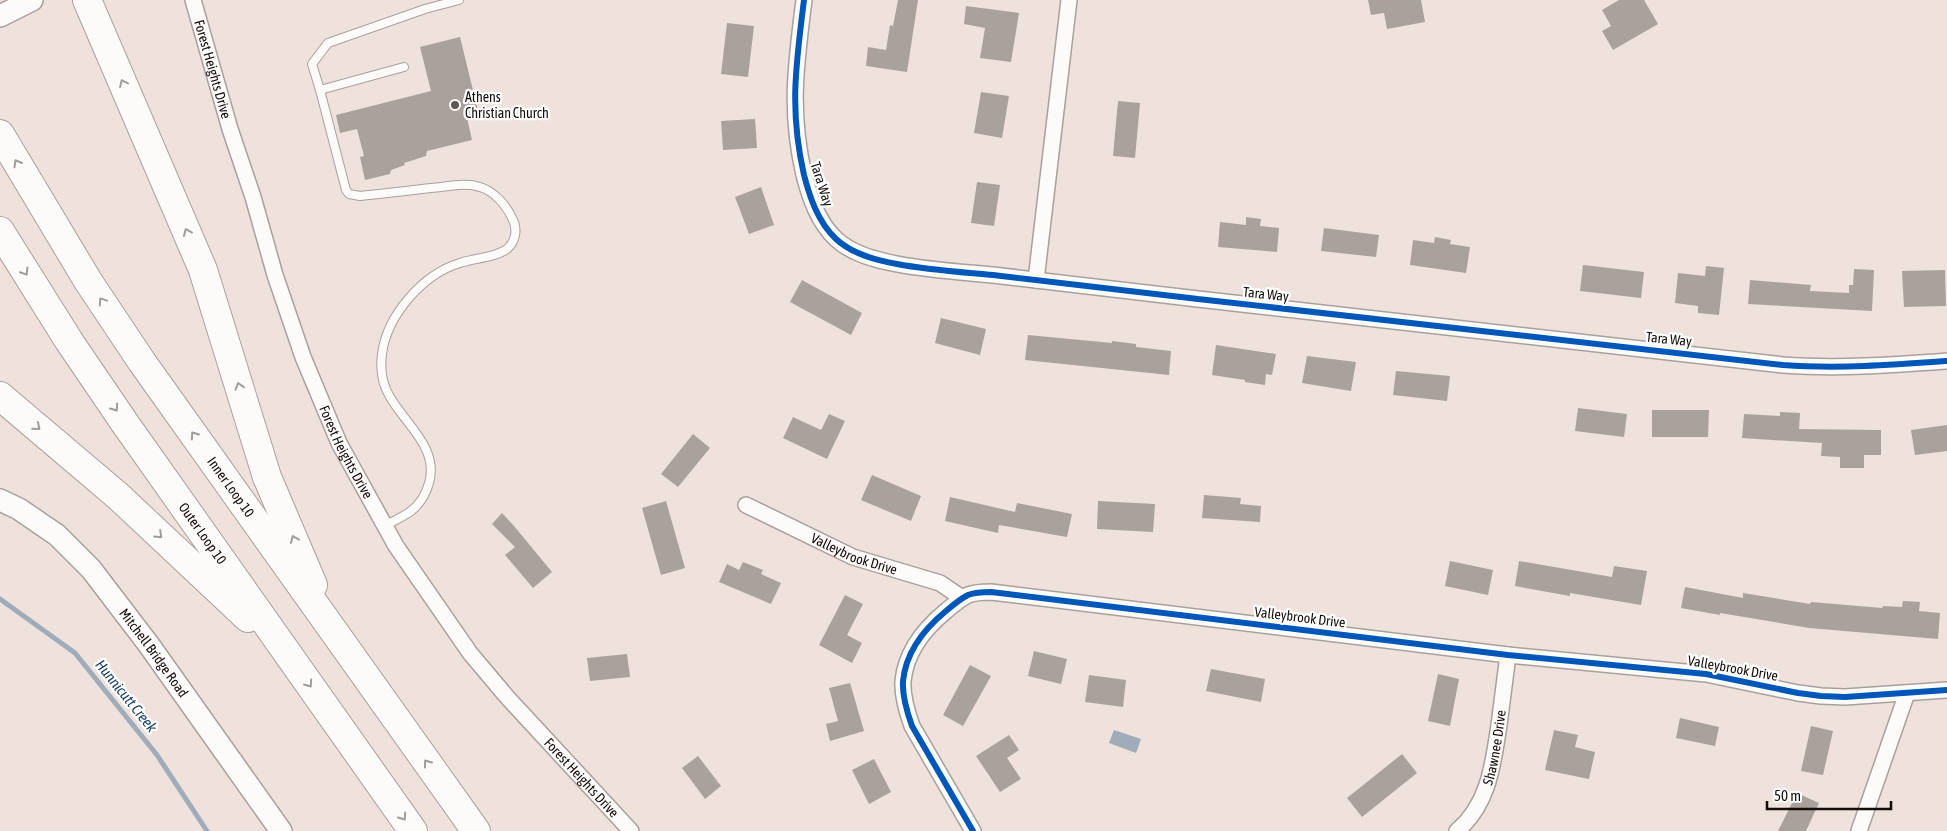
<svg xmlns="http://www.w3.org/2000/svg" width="1947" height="831" font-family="'Asap Condensed',sans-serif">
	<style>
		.water { fill: #a0acba }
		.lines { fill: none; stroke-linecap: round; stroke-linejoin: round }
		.stream { stroke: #a0acba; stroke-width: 5 }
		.building { fill: #aaa19d }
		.lane-casing { stroke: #a9a09c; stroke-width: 10 }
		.street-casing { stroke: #a9a09c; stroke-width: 18 }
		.secondary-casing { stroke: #a9a09c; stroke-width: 24 }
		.highway-casing { stroke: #a9a09c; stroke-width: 30 }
		.lane { stroke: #fdfbfa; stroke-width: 8 }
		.street { stroke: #fdfbfa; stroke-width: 15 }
		.secondary { stroke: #fdfbfa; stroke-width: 21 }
		.highway { stroke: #fdfbfa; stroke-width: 28 }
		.cycleway-casing { stroke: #fff; stroke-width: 9 }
		.cycleway { stroke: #0057b8; stroke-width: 6 }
		.oneway { stroke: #a09c9a }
		.poi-dot { fill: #615854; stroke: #fff; stroke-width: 2 }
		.labels { text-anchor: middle; stroke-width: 4.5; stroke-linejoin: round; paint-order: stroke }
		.street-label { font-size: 14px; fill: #140d0a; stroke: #fff }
		.poi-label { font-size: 14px; fill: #140d0a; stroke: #fff; text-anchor: start }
		.water-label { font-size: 15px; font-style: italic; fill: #1a4162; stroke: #fff }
	</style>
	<rect width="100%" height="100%" fill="#efe2dd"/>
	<path class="water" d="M1114 730 1141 739 1136 753 1109 743Z"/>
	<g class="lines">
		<path class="stream" d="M0 599 75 653 157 755 207 831"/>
	</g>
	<g class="building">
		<path d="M898 0H918L907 72 866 66 868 47 886 50 890 25 893 26Z"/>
		<path d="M1368 0H1421L1425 22 1387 29 1384 13 1371 15Z"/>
		<path d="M1619 0H1644L1658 24 1613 50 1602 31 1611 26 1602 10Z"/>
		<path d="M966 6 1019 13 1011 62 980 58 985 28 964 24Z"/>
		<path d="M727 23 754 26 748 77 721 74Z"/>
		<path d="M460 37 479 115 467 118 472 140 427 151 426 156 404 163 405 165 391 170 390 174 365 180 360 157 364 156 357 129 340 133 336 115 431 91 420 47Z"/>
		<path d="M981 92 1009 96 1002 138 974 133Z"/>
		<path d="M1118 101 1140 103 1135 158 1113 156Z"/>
		<path d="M755 119 757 148 723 150 721 121Z"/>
		<path d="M977 182 1000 185 994 226 971 223Z"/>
		<path d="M761 187 774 225 749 234 735 197Z"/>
		<path d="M1246 217 1261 219 1260 226 1279 228 1277 252 1218 247 1220 222 1246 225Z"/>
		<path d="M1324 228 1379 235 1376 257 1321 251Z"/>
		<path d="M1435 237 1451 240 1450 244 1470 247 1466 273 1410 265 1413 240 1434 243Z"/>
		<path d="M1583 265 1644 272 1641 298 1580 291Z"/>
		<path d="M1706 266 1724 268 1719 315 1698 313V306L1675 303 1678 273 1705 276Z"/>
		<path d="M1854 269 1874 270 1872 311 1748 304 1750 280 1811 285 1810 291 1849 293V285H1853Z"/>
		<path d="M1945 270 1946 306 1904 307 1902 271Z"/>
		<path d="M802 280 862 313 851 335 790 302Z"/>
		<path d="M941 318 986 329 980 355 935 343Z"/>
		<path d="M1028 335 1112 343V341L1136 344V347L1171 351 1169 375 1025 360Z"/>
		<path d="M1216 345 1276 354 1272 375 1266 374 1265 385 1245 382V380L1212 375Z"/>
		<path d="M1307 356 1356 362 1351 391 1302 383Z"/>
		<path d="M1396 371 1450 376 1447 401 1393 395Z"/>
		<path d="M1578 408 1627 414 1624 437 1575 431Z"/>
		<path d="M1652 410H1709L1708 437H1652Z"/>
		<path d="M1780 412 1800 413 1799 429 1881 430V455H1864V468H1840V457L1821 456 1822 443 1742 438 1744 414 1780 416Z"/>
		<path d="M829 414 845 421 827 459 783 438 793 417 821 430Z"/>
		<path d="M1947 425V451L1915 455 1911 430Z"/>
		<path d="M693 434 710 448 678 487 661 474Z"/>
		<path d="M872 475 921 496 911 521 861 500Z"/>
		<path d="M1204 495 1241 498 1240 504 1261 506 1260 522 1202 518Z"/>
		<path d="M950 497 1015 512 1017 503 1072 514 1067 537 999 525 998 533 945 521Z"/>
		<path d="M666 501 685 568 661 575 642 508Z"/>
		<path d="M1098 501 1155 504 1153 532 1097 529Z"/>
		<path d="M502 513 514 526 552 572 533 588 505 555 515 547 492 524Z"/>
		<path d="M1450 561 1493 570 1488 595 1445 586Z"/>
		<path d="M1519 561 1612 577 1614 566 1647 571 1641 605 1570 593V596L1515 586Z"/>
		<path d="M743 562 763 570 761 574 781 583 771 604 719 582 727 564 739 570Z"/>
		<path d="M1685 587 1743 598V593L1810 604 1811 602 1882 608 1883 606 1902 607 1903 601 1920 602 1919 611 1940 613 1938 639 1809 628 1720 613V615L1681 608Z"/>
		<path d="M845 595 863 604 847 635 862 643 852 663 819 645Z"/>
		<path d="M1034 651 1067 659 1061 684 1028 676Z"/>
		<path d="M627 654 630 677 590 681 587 658Z"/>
		<path d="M970 665 991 676 963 726 943 715Z"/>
		<path d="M1211 669 1265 679 1261 702 1206 691Z"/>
		<path d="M1438 674 1459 679 1450 726 1428 721Z"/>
		<path d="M1089 675 1126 680 1123 707 1085 702Z"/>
		<path d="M850 683 864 731 830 741 826 724 838 721 829 688Z"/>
		<path d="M1680 718 1719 727 1715 746 1676 738Z"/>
		<path d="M1811 726 1833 731 1823 775 1801 771Z"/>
		<path d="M1554 730 1578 735 1575 747 1595 752 1589 779 1545 770Z"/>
		<path d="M1009 735 1019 750 1007 758 1021 779 1000 792 976 756Z"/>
		<path d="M1402 754 1417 773 1362 817 1347 798Z"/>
		<path d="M698 756 721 786 705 799 682 768Z"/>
		<path d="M874 759 891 792 869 804 852 770Z"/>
		<path d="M1797 793 1819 803 1806 831H1778Z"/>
	</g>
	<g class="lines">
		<g class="lane-casing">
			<g id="lane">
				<path d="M320 90 312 64 328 43 425 9 459 0"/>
				<path d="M385 526C393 521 403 517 411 511 420 504 426 494 429 483 439 448 406 425 390 397 382 384 380 369 382 354 387 315 423 274 460 263 474 258 495 258 507 249 516 241 518 229 512 218 506 205 494 191 480 187 465 182 447 187 431 188 408 191 384 193 360 196L349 194 346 190 320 90 404 67"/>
			</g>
		</g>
		<g class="street-casing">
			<g id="street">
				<path id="s1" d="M193 0 230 129 253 197 275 275 303 357 339 443 396 546 470 653 507 697 631 831"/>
				<path d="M804 0C796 64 789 110 804 175 810 198 818 222 836 239 852 254 876 260 897 264 928 270 961 272 993 275 1062 283 1130 291 1198 299 1393 321 1588 343 1783 365 1838 369 1892 365 1947 361"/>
				<path d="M1036 280 1069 0"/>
				<path id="s2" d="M746 505 853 557 940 583 962 598"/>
				<path d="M973 831 912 726C907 712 902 696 903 681 906 651 924 629 946 611 953 605 960 599 968 595 976 592 983 592 991 592L1508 655 1706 674 1798 693 1821 696 1845 697 1947 690"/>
				<path id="s3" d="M1457 831C1489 804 1493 764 1499 725 1502 702 1505 679 1508 655"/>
				<path d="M1859 831 1907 693"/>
			</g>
		</g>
		<g class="secondary-casing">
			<g id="secondary">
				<path d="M0 16 32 0"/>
				<path id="s4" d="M0 500 19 509 57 535 91 569 149 645 281 831"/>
			</g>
		</g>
		<g class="highway-casing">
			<g id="highway">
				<path d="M87 0 203 270 267 477 313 585"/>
				<path id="s5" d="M0 134 88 281 142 362 476 831"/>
				<path id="s6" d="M0 231 69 341 124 422 413 831"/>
				<path d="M0 396 118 496 248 618"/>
			</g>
		</g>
		<use href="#lane" class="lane"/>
		<use href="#street" class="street"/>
		<use href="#secondary" class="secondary"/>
		<use href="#highway" class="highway"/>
		<g class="cycleway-casing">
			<g id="cycleway">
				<path d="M804 0C796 64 789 110 804 175 810 198 818 222 836 239 852 254 876 260 897 264 928 270 961 272 993 275 1062 283 1130 291 1198 299 1393 321 1588 343 1783 365 1838 369 1892 365 1947 361"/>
				<path d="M973 831 912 726C907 712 902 696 903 681 906 651 924 629 946 611 953 605 960 599 968 595 976 592 983 592 991 592L1508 655 1706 674 1798 693 1821 696 1845 697 1947 690"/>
			</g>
		</g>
		<use href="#cycleway" class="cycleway"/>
	</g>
	<defs><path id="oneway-chevron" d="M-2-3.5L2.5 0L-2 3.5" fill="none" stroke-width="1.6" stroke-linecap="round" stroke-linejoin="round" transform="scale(1.25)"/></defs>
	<g class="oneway">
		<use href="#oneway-chevron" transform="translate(123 83) rotate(-115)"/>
		<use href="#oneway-chevron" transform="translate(17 163) rotate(-120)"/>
		<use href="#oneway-chevron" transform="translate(187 232) rotate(-113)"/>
		<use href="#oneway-chevron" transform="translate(25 272) rotate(58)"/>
		<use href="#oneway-chevron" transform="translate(102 301) rotate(-124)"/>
		<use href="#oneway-chevron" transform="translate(239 386) rotate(-107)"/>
		<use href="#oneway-chevron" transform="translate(115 408) rotate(55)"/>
		<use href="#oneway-chevron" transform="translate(37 427) rotate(40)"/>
		<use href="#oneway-chevron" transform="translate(194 435) rotate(-125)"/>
		<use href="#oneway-chevron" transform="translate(159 535) rotate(43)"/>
		<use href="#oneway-chevron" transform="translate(294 539) rotate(-113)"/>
		<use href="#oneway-chevron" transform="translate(309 684) rotate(55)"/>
		<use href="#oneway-chevron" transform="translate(427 763) rotate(-126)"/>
		<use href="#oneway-chevron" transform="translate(403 817) rotate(55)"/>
	</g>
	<circle class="poi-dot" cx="455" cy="105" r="5"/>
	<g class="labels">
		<g class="street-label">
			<text dy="5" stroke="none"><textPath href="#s1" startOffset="72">Forest Heights Drive</textPath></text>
			<text transform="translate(822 184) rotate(72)" y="5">Tara Way</text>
			<text transform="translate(1266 294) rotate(6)" y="5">Tara Way</text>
			<text transform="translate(1669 339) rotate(6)" y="5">Tara Way</text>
			<text dy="5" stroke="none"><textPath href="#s1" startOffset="478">Forest Heights Drive</textPath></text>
			<text dy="5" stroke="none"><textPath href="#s5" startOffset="422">Inner Loop 10</textPath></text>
			<text dy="5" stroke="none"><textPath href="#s6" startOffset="364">Outer Loop 10</textPath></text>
			<text dy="5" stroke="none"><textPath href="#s2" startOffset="119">Valleybrook Drive</textPath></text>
			<text transform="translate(1300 617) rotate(7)" y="5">Valleybrook Drive</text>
			<text dy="5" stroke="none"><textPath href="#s4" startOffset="220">Mitchell Bridge Road</textPath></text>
			<text transform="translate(1733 668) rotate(10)" y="5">Valleybrook Drive</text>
			<text dy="5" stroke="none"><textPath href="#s3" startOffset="94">Shawnee Drive</textPath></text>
			<text dy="5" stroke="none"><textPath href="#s1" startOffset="882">Forest Heights Drive</textPath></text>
		</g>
		<g class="poi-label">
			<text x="465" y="102">Athens<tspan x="465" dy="16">Christian Church</tspan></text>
		</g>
		<g class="water-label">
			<text transform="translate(126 696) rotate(51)" y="5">Hunnicutt Creek</text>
		</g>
	</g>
	<path d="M1767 801v8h124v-8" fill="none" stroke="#140d0a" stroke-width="2.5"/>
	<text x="1774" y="801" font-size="15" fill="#140d0a" stroke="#ffffff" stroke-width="4" paint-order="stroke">50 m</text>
</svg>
